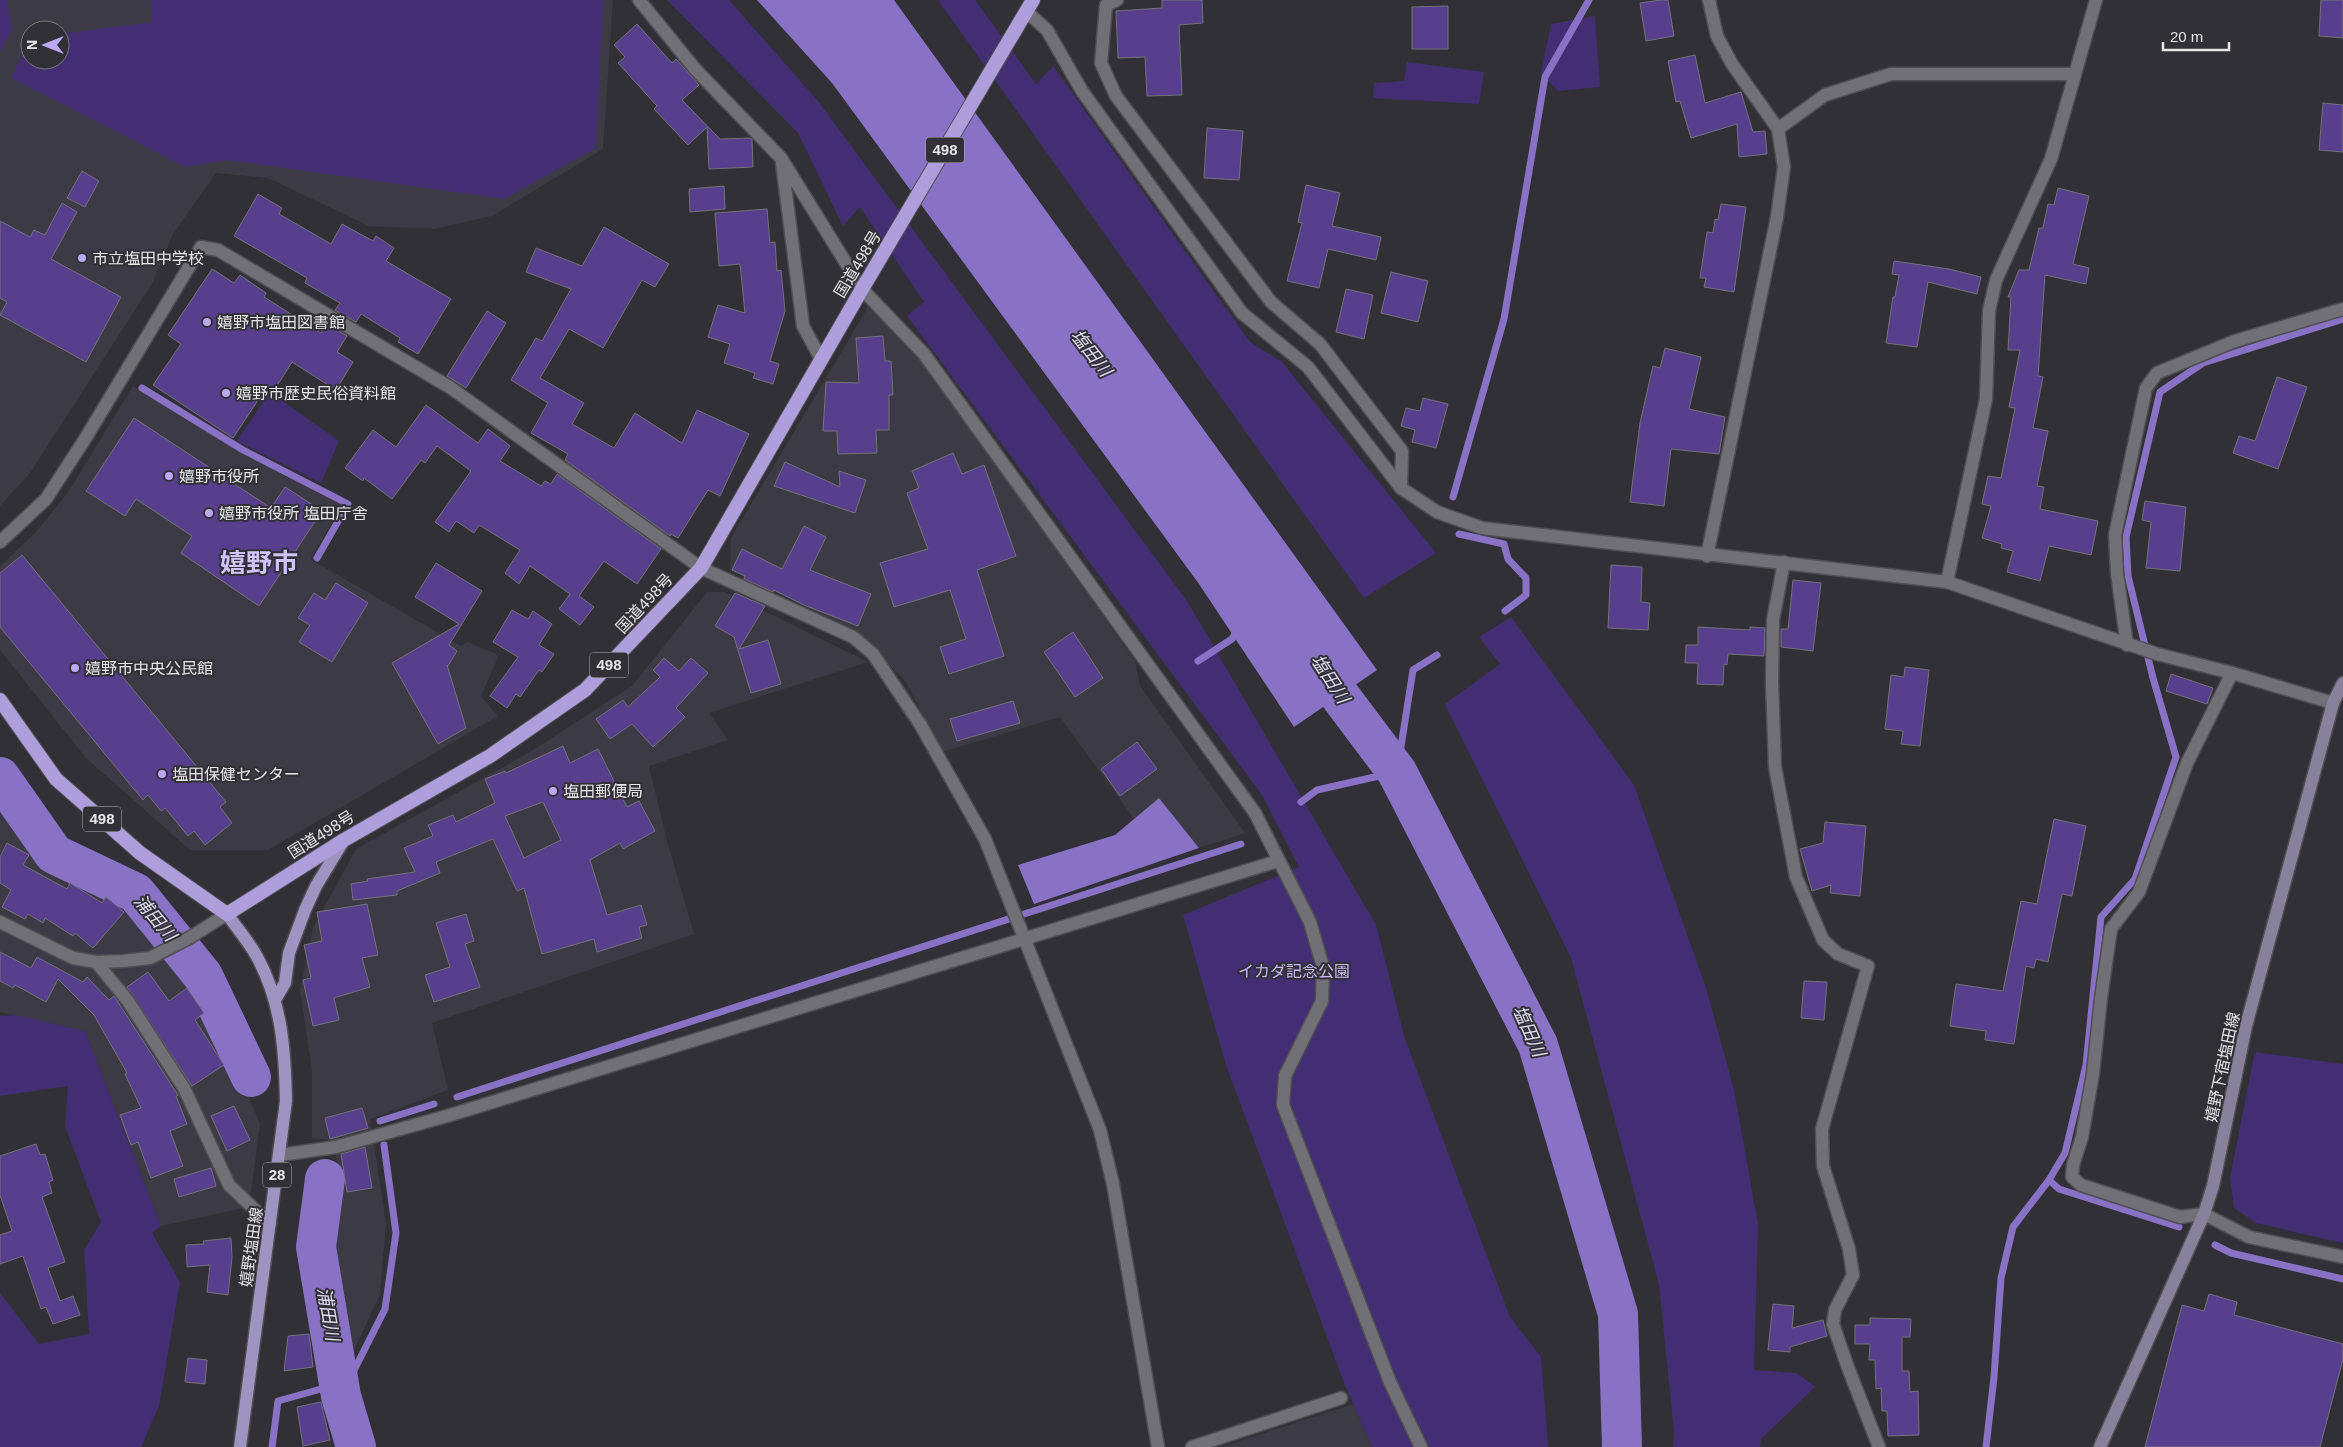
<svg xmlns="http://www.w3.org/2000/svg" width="2343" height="1447" font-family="Helvetica,'Noto Sans JP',sans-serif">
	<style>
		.built { fill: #3c3a44; fill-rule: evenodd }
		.green { fill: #442e73 }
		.water { fill: #8972c5 }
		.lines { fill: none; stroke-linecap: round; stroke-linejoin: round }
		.stream { stroke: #8972c5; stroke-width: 7 }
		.river { stroke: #8972c5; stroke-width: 40 }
		.building { fill: #583f8e; stroke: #737279; fill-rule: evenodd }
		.minor-casing { stroke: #4f4e52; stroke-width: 15 }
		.secondary-casing { stroke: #4f4e52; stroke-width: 15 }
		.primary-casing { stroke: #4f4e52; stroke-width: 15 }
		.trunk-casing { stroke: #4f4e52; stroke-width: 16 }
		.minor { stroke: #717076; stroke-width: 12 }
		.secondary { stroke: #88819c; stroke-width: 12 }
		.primary { stroke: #9f93c2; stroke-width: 12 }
		.trunk { stroke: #ae9edc; stroke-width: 14 }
		.poi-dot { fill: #bca9f5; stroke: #313036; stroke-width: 2 }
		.labels { text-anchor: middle; stroke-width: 4; stroke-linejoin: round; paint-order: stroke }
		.shield { fill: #313036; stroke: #b0b0b4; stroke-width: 1 }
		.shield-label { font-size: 15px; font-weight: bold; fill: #e7e7ea }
		.poi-label { font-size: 16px; fill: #e7e7ea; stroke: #313036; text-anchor: start }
		.street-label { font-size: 16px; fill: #e7e7ea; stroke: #313036 }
		.park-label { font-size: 16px; fill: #c9b9fb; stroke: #313036 }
		.water-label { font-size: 18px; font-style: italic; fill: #e0dcf2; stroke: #313036 }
		.town-label { font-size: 26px; font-weight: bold; fill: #d0c3fc; stroke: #313036 }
	</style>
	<rect width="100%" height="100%" fill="#313036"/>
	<g class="built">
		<path d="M0 0H613L603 149 492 216 434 229 369 226 268 178 216 173 173 234 153 282 30 473 0 506ZM30 30H60V60H30Z"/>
		<path d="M868 307 914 349 1135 661 1140 686 1245 833 1199 848 1159 798 1134 819 1060 717 942 752 906 682 861 634 730 570 731 538Z"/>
		<path d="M133 386 233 448 343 504 310 559 461 646 467 642 499 655 481 696 498 716 268 850H190L86 758 0 650V566L36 532 69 491Z"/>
		<path d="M707 592H725L868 662 709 713 728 740 649 766 667 841 694 934 432 1023 448 1090 370 1119 386 1223 380 1294 343 1375 327 1293 325 1237 339 1180 334 1140 312 1139V1071L300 990 313 928 356 849 530 752 632 686Z"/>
		<path d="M0 793 49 861 128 898 202 986 260 1124 249 1207 161 1226 85 1031 0 1012Z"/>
		<path d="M1353 1404 1372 1447H1222Z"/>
	</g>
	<g class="green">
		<path d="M0 0H7L12 30 0 52Z"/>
		<path d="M151 0H603L596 148 504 199 227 160 185 167 11 78 30 38V60H60V34L152 22Z"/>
		<path d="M667 0H729L818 101 1187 601 1376 925 1405 1039 1510 1317 1541 1357 1548 1447H1372L1346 1388 1226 1065 1183 915 1299 867 1262 795 907 316 924 302 860 207 843 226 798 133Z"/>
		<path d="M938 0H975L1036 84 1053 66 1250 342 1282 362 1436 553 1364 598Z"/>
		<path d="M1595 16 1600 87 1558 91 1541 73 1551 24Z"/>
		<path d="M1407 62 1484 72 1479 104 1373 98 1374 83 1404 81Z"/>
		<path d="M270 392 339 441 321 483 237 441Z"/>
		<path d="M1511 617 1634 785 1706 988 1734 1090 1758 1224 1754 1370 1797 1373 1815 1387 1761 1439 1760 1447H1673L1674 1432 1659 1284 1571 958 1445 704 1500 664 1479 637Z"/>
		<path d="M16 1015 85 1031 161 1226 152 1233 180 1282 159 1406 141 1447H0V1293L39 1344 89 1334 84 1250 101 1222 65 1126 68 1086 0 1096V1016Z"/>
		<path d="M2255 1052 2343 1064V1243L2256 1223 2234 1208 2230 1178Z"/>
	</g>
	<g class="water">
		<path d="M757 0H894L1377 670 1294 727 1199 584 832 83Z"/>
		<path d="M1159 798 1199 848 1034 904 1018 865 1115 835Z"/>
	</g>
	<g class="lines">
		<g class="stream">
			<path d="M142 388 243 450 348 504 317 558"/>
			<path d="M1453 497 1504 319 1545 77 1589 0"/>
			<path d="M1459 534 1504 544 1508 559 1526 578V595L1505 611"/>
			<path d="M1198 661 1232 639 1238 629"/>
			<path d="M1301 802 1317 790 1397 772 1413 670 1437 655"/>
			<path d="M457 1097 1241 844"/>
			<path d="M380 1121 434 1104"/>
			<path d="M2049 1180 2059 1189 2179 1227"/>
			<path d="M2215 1245 2231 1253 2343 1279"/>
			<path d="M341 1396 385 1309 396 1233 384 1145"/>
			<path d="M272 1447 278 1401 339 1384"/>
			<path d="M1986 1447 1994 1377 2001 1278 2013 1227 2049 1180 2065 1153 2086 1065 2101 917 2135 879 2176 757 2153 678 2128 576 2126 537 2160 392 2203 363 2343 319"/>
		</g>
		<g class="river">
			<path d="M1311 649 1340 696 1397 772 1538 1045 1618 1314 1622 1447"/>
			<path d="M0 777 54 854 136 893 203 976 251 1077"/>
			<path d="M325 1179 316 1247 341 1396 356 1447"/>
		</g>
	</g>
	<g class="building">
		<path d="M1162 0H1202L1203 23 1179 25 1182 95 1147 96 1145 57 1118 58 1116 11 1162 8Z"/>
		<path d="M1661 0H1668L1674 36 1646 41 1640 3Z"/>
		<path d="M2321 0H2343V38L2319 36Z"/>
		<path d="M1448 6V49H1412V7Z"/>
		<path d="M637 24 672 63 676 59 699 85 682 100 720 139 750 138 752 139 753 167 709 169 707 127 688 145 654 109 657 106 618 63 625 57 614 45Z"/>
		<path d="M1695 55 1705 103 1741 92 1753 132 1765 131 1767 154 1739 157 1737 124 1691 138 1680 101 1676 102 1668 61Z"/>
		<path d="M2323 103 2343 105V152L2319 150Z"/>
		<path d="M1207 128 1243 131 1239 180 1204 178Z"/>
		<path d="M82 171 99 181 85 207 67 198Z"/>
		<path d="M1306 185 1340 193 1332 226 1381 237 1376 260 1328 249 1319 288 1287 281 1302 223 1298 222Z"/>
		<path d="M724 186 725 209 690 212 689 189Z"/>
		<path d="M2058 188 2089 196 2073 264 2089 268 2086 284 2045 275 2038 376 2043 377 2033 428 2048 431 2037 486 2044 487 2040 509 2098 521 2091 555 2049 546 2040 581 2007 572 2013 551 2001 548 2002 544 1982 538 1991 506 1982 504 1988 476 2001 478 2015 408 2009 407 2020 350H2008L2011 297H2008L2019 270H2029L2039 228H2043L2048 204 2054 205Z"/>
		<path d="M258 194 282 208 279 214 331 244 342 224 373 241 376 236 394 248 386 261 451 299 418 354 398 342 400 338 361 314 356 322 335 310 340 303 305 283 307 278 234 236Z"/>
		<path d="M62 203 77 212 51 259 121 297 86 362 0 315 7 302 0 298V221L30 237 34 230 45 235Z"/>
		<path d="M1721 204 1746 207 1734 292 1704 287 1706 278H1700L1707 232 1713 233 1715 219 1718 220Z"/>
		<path d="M767 209 770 243 775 242 777 271 781 270 785 311 770 361 779 364 773 384 753 378 755 373 724 363 730 344 708 337 718 305 745 313 740 264 719 266 715 213Z"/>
		<path d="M604 227 669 264 655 287 642 280 603 348 569 329 540 378 584 403 572 424 614 448 635 413 682 443 697 410 749 434 720 496 708 490 678 538 671 534 670 536 565 460 568 454 531 433 548 403 511 380 536 338 542 341 571 289 526 272 536 248 582 266Z"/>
		<path d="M1894 261 1949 269 1981 277 1977 294 1928 282 1917 347 1886 343 1893 297H1895L1899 275 1892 274Z"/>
		<path d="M212 269 234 283 240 275 266 293 264 297 321 333 327 324 347 336 337 352 353 362 336 390 292 362 275 389 268 385 233 438 153 385 181 344 168 335Z"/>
		<path d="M1391 272 1428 281 1418 322 1381 313Z"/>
		<path d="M1346 289 1373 295 1364 339 1336 332Z"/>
		<path d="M487 311 506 323 466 388 447 376Z"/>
		<path d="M883 336 885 361H891L893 395H889V430H876L877 453 838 454 837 431H823L826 382 859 383 856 338Z"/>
		<path d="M1665 348 1701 357 1689 409 1725 417 1719 454 1671 449 1664 506 1630 502 1640 423 1653 366 1660 368Z"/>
		<path d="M2277 377 2307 387 2278 469 2233 453 2239 436 2255 441Z"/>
		<path d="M1423 398 1448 404 1436 448 1412 442 1415 430 1401 426 1406 408 1420 411Z"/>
		<path d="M426 405 478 443 488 429 510 446 500 461 541 486 545 481 551 484 557 474 661 549 637 584 604 561 579 596 594 607 580 625 559 609 570 594 530 566 519 584 505 573 520 550 479 525 474 533 456 521 449 532 435 522 471 471 437 446 425 463 421 460 392 499 364 478 363 481 345 468 373 430 396 447Z"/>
		<path d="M134 418 271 508 285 487 322 511 259 606 181 553 192 536 136 499 125 516 86 491Z"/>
		<path d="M953 453 962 474 984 465 1016 556 977 570 1004 656 949 674 940 647 966 639 950 590 894 607 880 563 928 549 907 493 919 488 912 471Z"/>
		<path d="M785 462 840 487 839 471 866 480 855 513 774 486Z"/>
		<path d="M2145 501 2186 507 2180 571 2146 568 2151 522 2142 520Z"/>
		<path d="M804 526 826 537 810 570 871 594 858 626 804 605 774 590 773 592 744 579 745 576 732 570 742 549 782 569Z"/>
		<path d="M22 555 226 802 220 807 232 823 205 845 194 831 188 836 165 808 161 811 148 795 143 800 0 627V573Z"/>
		<path d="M436 563 482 591 449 645 457 651 448 666 447 665 466 728 438 744 392 663 459 624 415 597Z"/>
		<path d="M1611 565 1642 567 1641 602 1650 603 1648 630 1608 628Z"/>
		<path d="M1793 580 1821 583 1813 651 1781 647V629H1788Z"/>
		<path d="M336 583 368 603 332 662 299 642 310 625 298 618 314 593 325 600Z"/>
		<path d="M735 593 765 606 739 649 768 640 781 684 751 693 734 637 715 626Z"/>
		<path d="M512 610 528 619 533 611 552 624 539 645 554 654 542 672 539 670 520 697 516 694 507 708 490 696 518 657 493 642Z"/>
		<path d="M1698 627 1750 630V627L1765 628 1764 656 1728 654 1727 665 1724 664 1723 685 1697 684 1698 663H1685L1686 645H1698Z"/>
		<path d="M1073 632 1103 678 1075 697 1044 652Z"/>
		<path d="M664 658 679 671 691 658 708 673 676 708 685 717 653 747 632 724 610 739 596 719 623 700 628 707 660 677 653 670Z"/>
		<path d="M1905 667 1929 670 1920 746 1901 744 1903 731 1885 729 1891 675 1904 677Z"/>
		<path d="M2171 674 2213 688 2207 704 2166 691Z"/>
		<path d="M1013 701 1020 723 957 741 950 719Z"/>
		<path d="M1137 742 1157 769 1120 796 1101 769Z"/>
		<path d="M563 746 570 763 598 749 627 807 639 801 655 831 623 849 620 843 590 860 607 915 641 905 647 925 639 927 642 938 597 952 594 939 542 954 524 888 517 891 493 839 436 862 440 873 397 891V895L353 900 351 884 368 881 367 879 415 872 404 848 433 836 428 825 453 815 456 822 495 803 485 779 505 771 506 773ZM543 802 561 840 524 858 505 816Z"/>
		<path d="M2054 819 2086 826 2072 896 2062 894 2048 962 2036 959 2034 968 2026 966 2014 1044 1985 1040 1986 1031 1950 1026 1956 984 2003 991 2021 901 2037 904Z"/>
		<path d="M1825 822 1866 826 1860 896 1830 893 1831 885 1812 891 1800 849 1823 843Z"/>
		<path d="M7 843 29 855 23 865 67 889 70 883 102 903 106 897 124 912 93 948 75 933 73 936 45 918 43 923 28 914 25 919 2 907 11 890 0 883V857Z"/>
		<path d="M367 904 378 955 362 958 370 987 334 998 339 1020 313 1026 303 980 311 978 304 945 322 941 317 912Z"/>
		<path d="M466 914 474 941 465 944 480 987 434 1002 425 975 450 967 436 923Z"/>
		<path d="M0 952 31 968 37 957 83 982 87 977 109 1000 114 996 178 1095 176 1096 187 1124 170 1131 183 1166 151 1178 138 1142 131 1145 120 1115 141 1108 125 1074 127 1073 94 1015 58 979 46 1002 15 985 13 988 0 981Z"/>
		<path d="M148 972 169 1001 187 988 204 1013 195 1020 224 1065 192 1086 127 987Z"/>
		<path d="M1804 981 1827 982 1824 1020 1801 1018Z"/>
		<path d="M234 1106 250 1140 227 1151 211 1116Z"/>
		<path d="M362 1108 368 1128 330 1139 325 1118Z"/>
		<path d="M36 1144 40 1155 45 1154 53 1180 49 1182 52 1193 42 1197 65 1262 48 1268 60 1301 73 1296 80 1315 53 1324 46 1307 41 1309 23 1256 0 1264V1235L12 1231 0 1195V1156Z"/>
		<path d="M365 1147 372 1188 347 1192 341 1154Z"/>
		<path d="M211 1168 216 1186 179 1197 174 1179Z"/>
		<path d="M231 1238 232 1257 228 1295 207 1292 210 1265 187 1267 186 1245 204 1244 203 1241Z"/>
		<path d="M2209 1294 2237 1302 2234 1315 2343 1344V1359L2320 1447H2145L2182 1305 2204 1311Z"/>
		<path d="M1773 1304 1794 1306 1792 1328 1823 1320 1827 1336 1790 1347V1352L1768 1350Z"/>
		<path d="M1870 1318 1911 1319 1910 1337H1902V1371H1909L1910 1392 1918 1391 1919 1435 1888 1436 1887 1411H1882L1881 1388 1876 1389 1875 1360H1869L1870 1344H1855V1325H1870Z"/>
		<path d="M309 1334 313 1367 284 1371 288 1336Z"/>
		<path d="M188 1358 207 1360 205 1384 185 1382Z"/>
		<path d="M321 1402 330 1440 303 1446 297 1407Z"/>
	</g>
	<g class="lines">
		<g class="minor-casing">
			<g id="minor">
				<path d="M639 0 696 70 781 158 862 289 924 354 1255 813 1310 922 1323 967 1322 1001 1285 1076 1283 1105 1390 1382 1421 1447"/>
				<path d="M1117 0 1106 5 1101 63 1116 96 1271 302 1320 344 1402 451 1401 488"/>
				<path d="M1027 12 1047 30 1082 91 1242 313 1308 367 1401 488 1437 512 1482 528 1947 582 2157 654 2232 673 2333 703"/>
				<path d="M1778 129 1825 95 1891 74H2075"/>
				<path d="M782 163 803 326 821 359"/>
				<path d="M0 542 46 499 85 439 201 247 218 250 451 388 701 568 853 637 873 654 920 724 985 839 1100 1130 1113 1184 1158 1447"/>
				<path d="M1707 556 1777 217 1784 167 1778 129 1732 64 1717 36 1709 0"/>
				<path d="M1784 562 1773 620 1772 682 1775 767 1796 877 1823 940 1838 954 1868 966 1822 1129 1823 1166 1849 1249 1853 1275 1835 1310 1833 1324 1847 1365 1879 1447"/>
				<path d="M1947 582 1986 399 1989 311 1996 280 2051 159 2096 0"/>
				<path d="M2127 645 2117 573 2115 535 2146 388 2157 373 2235 341 2343 309"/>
				<path d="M2232 673 2187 763 2139 892 2111 929 2101 998 2093 1073 2082 1137 2073 1165 2072 1177 2081 1185 2180 1217 2204 1214 2249 1237 2343 1257"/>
				<path d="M0 922 73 958 96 962 123 961 150 958 189 938 227 914"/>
				<path d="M96 962 128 1001 184 1088 229 1185 270 1224"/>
				<path d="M280 1155 336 1147 447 1116 1278 861"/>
				<path d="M1192 1447 1341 1398"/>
			</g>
		</g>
		<g class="secondary-casing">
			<path id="secondary" d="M2100 1447 2204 1214 2213 1186 2246 1026 2333 703 2343 683"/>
		</g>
		<g class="primary-casing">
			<g id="primary">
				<path d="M227 914C237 928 248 941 256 955 282 1001 285 1051 286 1101L240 1447"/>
				<path d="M275 1000 285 983 289 953 305 910 316 886 344 840"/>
			</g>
		</g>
		<g class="trunk-casing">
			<path id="trunk" d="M0 700 56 779 140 853 227 914 344 840 490 756 585 690 701 568 862 289 1033 0"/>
		</g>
		<use href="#minor" class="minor"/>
		<use href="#secondary" class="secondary"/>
		<use href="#primary" class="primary"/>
		<use href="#trunk" class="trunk"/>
	</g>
	<g class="poi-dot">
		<circle cx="82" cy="258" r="5"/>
		<circle cx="207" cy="322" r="5"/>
		<circle cx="226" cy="393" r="5"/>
		<circle cx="169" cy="476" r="5"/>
		<circle cx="209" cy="513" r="5"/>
		<circle cx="75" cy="668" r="5"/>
		<circle cx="162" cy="774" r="5"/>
		<circle cx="553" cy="791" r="5"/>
	</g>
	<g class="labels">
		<g class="shield">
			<rect x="926" y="137.5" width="38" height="25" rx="4"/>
			<rect x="590" y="652.5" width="38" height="25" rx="4"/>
			<rect x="83" y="806.5" width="38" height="25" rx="4"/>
			<rect x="263" y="1162.5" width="28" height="25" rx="4"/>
		</g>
		<g class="shield-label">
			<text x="945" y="155">498</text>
			<text x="609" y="670">498</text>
			<text x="102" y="824">498</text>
			<text x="277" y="1180">28</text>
		</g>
		<g class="poi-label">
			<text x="92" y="264">市立塩田中学校</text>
			<text x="217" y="328">嬉野市塩田図書館</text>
			<text x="236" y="399">嬉野市歴史民俗資料館</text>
			<text x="179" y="482">嬉野市役所</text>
			<text x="219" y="519">嬉野市役所 塩田庁舎</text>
			<text x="85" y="674">嬉野市中央公民館</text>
			<text x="172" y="780">塩田保健センター</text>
			<text x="563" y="797">塩田郵便局</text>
		</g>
		<g class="street-label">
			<text transform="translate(857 264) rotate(-59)" y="6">国道498号</text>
			<text transform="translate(644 603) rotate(-47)" y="6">国道498号</text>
			<text transform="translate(321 834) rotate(-32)" y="6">国道498号</text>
			<text transform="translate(2222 1067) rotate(-78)" y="6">嬉野下宿塩田線</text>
			<text transform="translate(251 1247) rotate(-82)" y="6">嬉野塩田線</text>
		</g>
		<g class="park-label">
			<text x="1294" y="977">イカダ記念公園</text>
		</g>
		<g class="water-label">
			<text transform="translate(1091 353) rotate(52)" y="6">塩田川</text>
			<text transform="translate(1330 679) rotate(57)" y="6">塩田川</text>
			<text transform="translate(155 918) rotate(50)" y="6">浦田川</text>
			<text transform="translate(1529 1031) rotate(66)" y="6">塩田川</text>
			<text transform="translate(328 1314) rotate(80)" y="6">浦田川</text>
		</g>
		<g class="town-label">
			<text x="259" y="572">嬉野市</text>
		</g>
	</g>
	<g transform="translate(45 45) rotate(270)"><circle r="24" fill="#313036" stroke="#7a797e"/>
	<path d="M0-4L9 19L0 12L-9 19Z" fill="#bca9f5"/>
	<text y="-8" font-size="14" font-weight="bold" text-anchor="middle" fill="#e7e7ea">N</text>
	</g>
	<path d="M2163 42v8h66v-8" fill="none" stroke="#e7e7ea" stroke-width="2.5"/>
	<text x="2170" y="42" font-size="15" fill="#e7e7ea" stroke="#313036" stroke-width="4" paint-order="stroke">20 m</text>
</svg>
